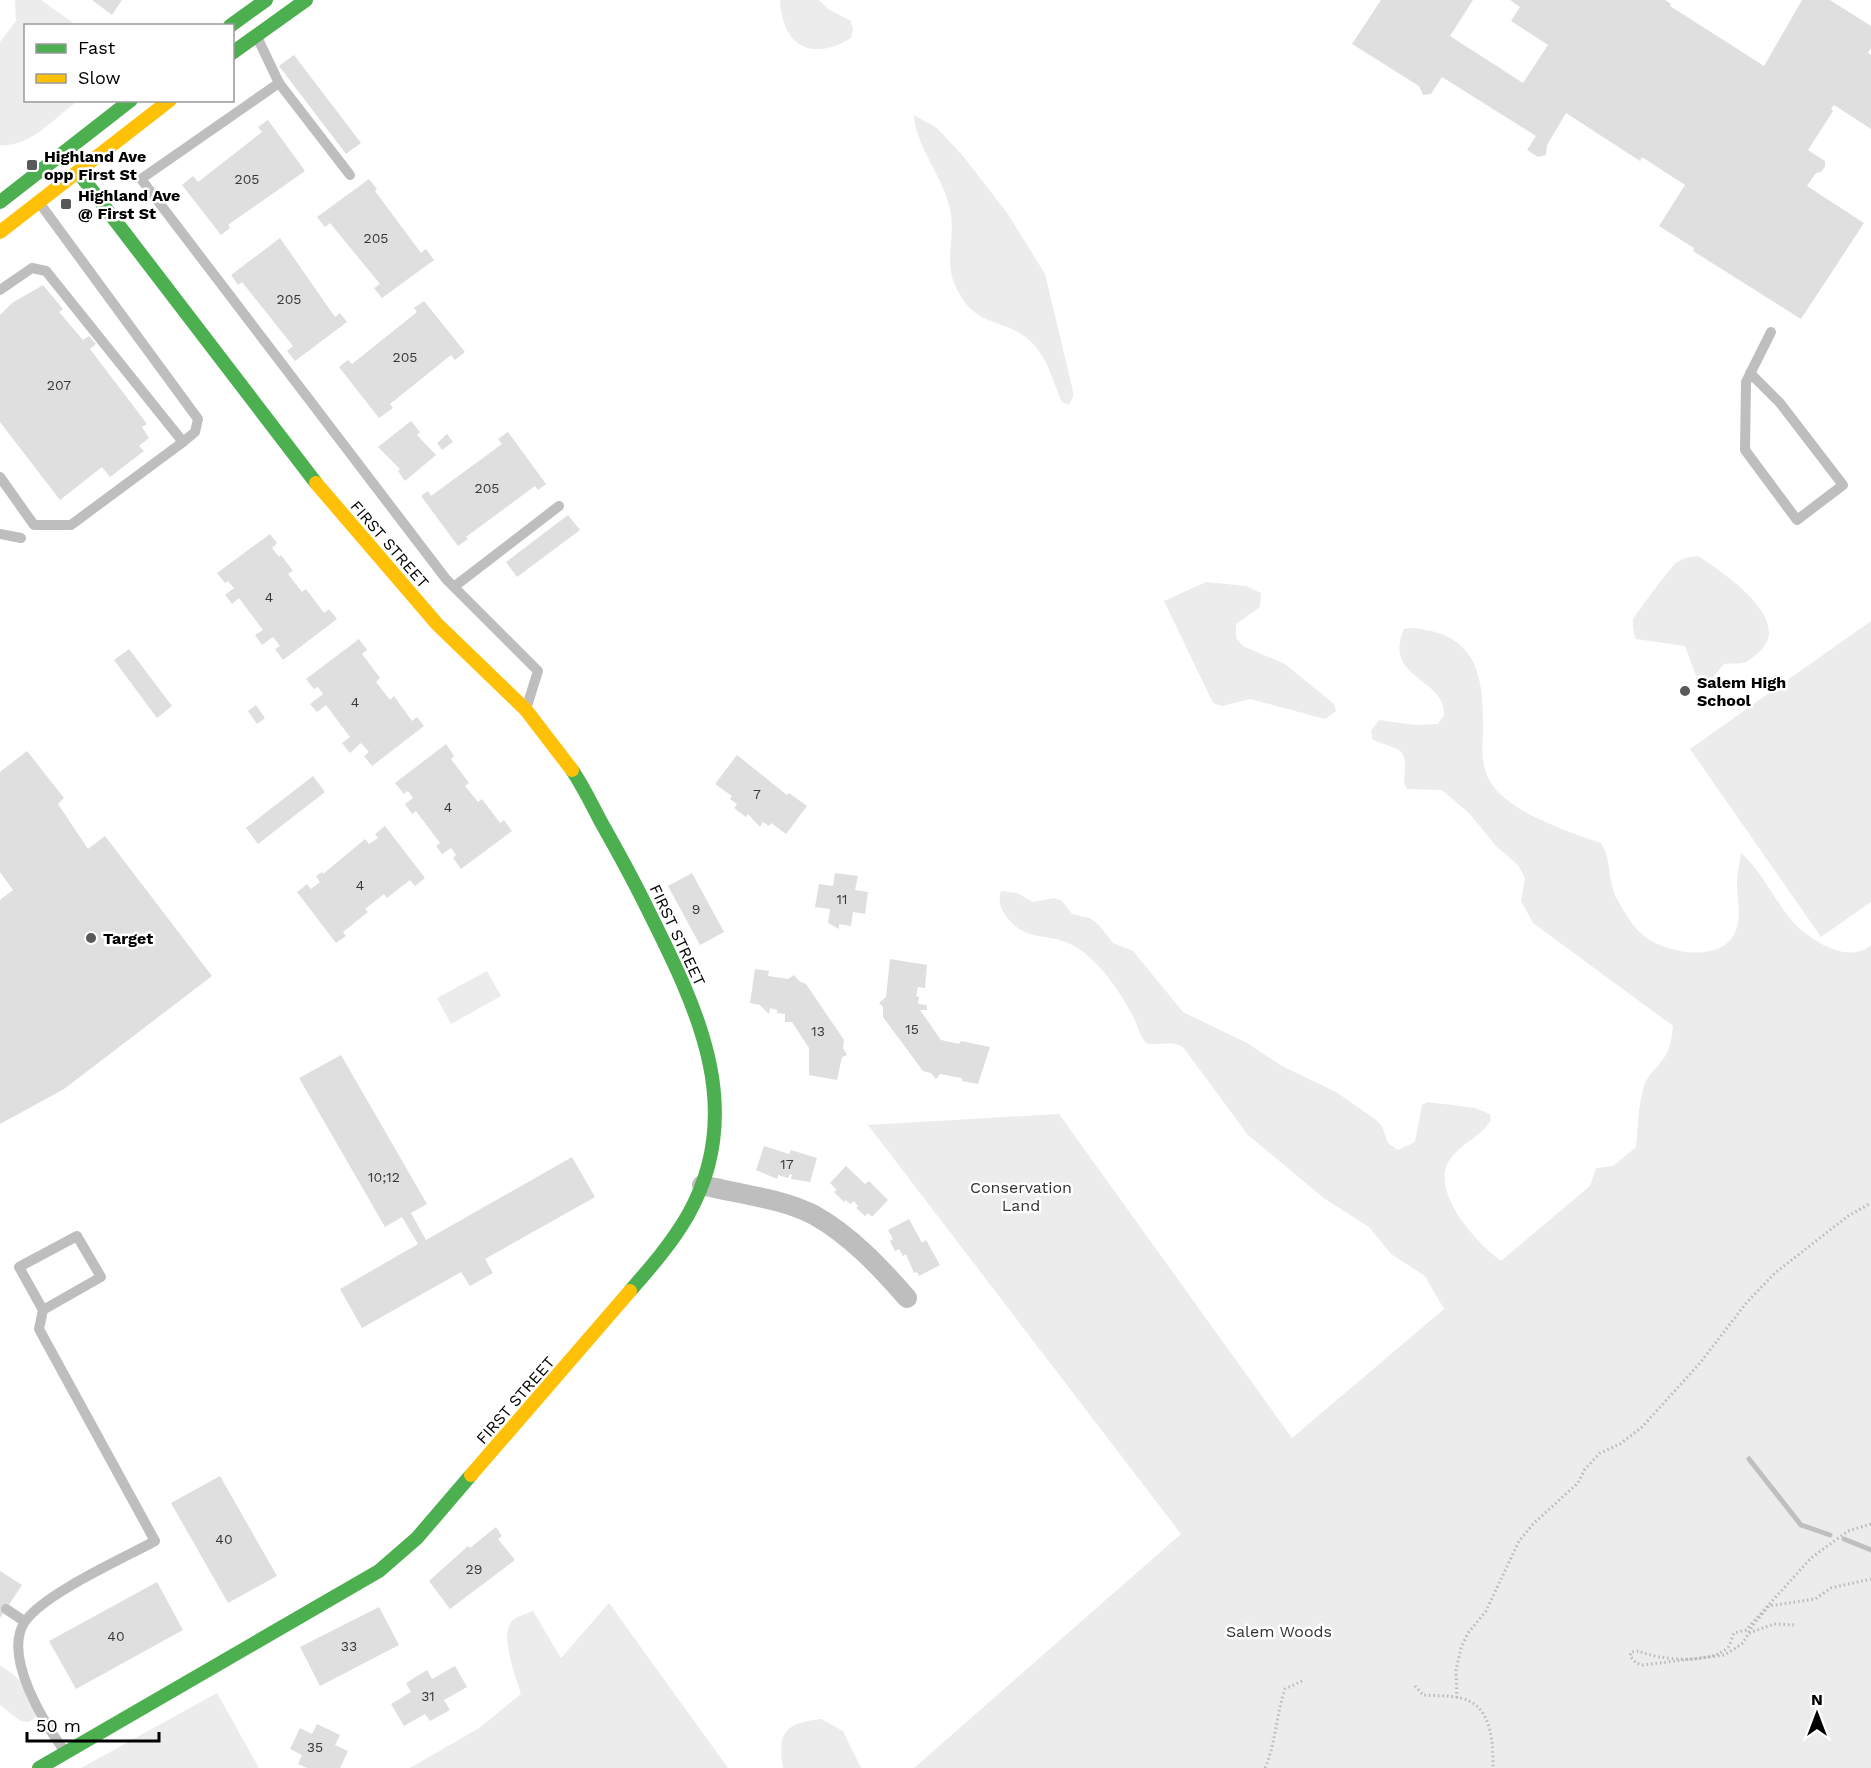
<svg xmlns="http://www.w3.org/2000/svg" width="1871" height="1768" font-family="'Work Sans',sans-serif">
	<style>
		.green { fill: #ececec }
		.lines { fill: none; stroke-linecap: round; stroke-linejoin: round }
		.stream { stroke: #bfbfbf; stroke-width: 5 }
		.building { fill: #dfdfdf }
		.path { stroke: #b9b9b9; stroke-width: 3; stroke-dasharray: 1.5 3; stroke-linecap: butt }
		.lane { stroke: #bebebe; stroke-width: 10 }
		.street { stroke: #bebebe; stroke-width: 20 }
		.fast { stroke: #4caf50; stroke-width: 14 }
		.slow { stroke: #ffc107; stroke-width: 14 }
		.poi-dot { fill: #595959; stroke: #fff; stroke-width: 2 }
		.labels { text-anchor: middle; stroke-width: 5; stroke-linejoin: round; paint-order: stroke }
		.number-label { font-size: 14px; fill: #383838 }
		.poi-label { font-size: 16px; font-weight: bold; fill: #000; stroke: #fff; text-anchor: start }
		.street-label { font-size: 16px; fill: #000; stroke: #fff }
		.park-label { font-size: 16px; fill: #333; stroke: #fff }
	</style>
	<rect width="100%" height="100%" fill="#fff"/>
	<g class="green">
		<path d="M15 0H41L76 25 26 26V100L78 101C55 117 30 148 0 145V42L16 21Z"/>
		<path d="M780 0H819L828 9 851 21 853 29 851 38C813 62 782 47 780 0Z"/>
		<path d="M914 115 937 128 963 156 1008 214 1045 274 1073 391V397L1069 405 1062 402C1049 372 1045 344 1012 329 997 322 978 319 967 305 936 266 959 245 949 205 941 173 916 147 914 115Z"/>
		<path d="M1698 556C1721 571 1791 617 1762 649 1757 654 1750 661 1743 663 1737 664 1730 663 1724 664L1712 679 1696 676 1685 646 1636 639C1634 633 1632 626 1633 620 1634 616 1671 567 1676 563 1682 558 1690 557 1698 556Z"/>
		<path d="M1206 582 1246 586 1261 593 1260 607 1236 624V638L1243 646 1285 664 1334 704 1336 711 1325 719 1250 699 1222 706 1213 703 1164 601Z"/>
		<path d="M1871 621V902L1821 937 1690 749Z"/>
		<path d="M1411 628C1478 633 1484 675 1483 732 1482 749 1481 766 1490 781 1507 812 1569 832 1601 843 1612 859 1607 881 1617 899 1624 911 1633 928 1644 936 1666 954 1724 964 1736 930 1742 915 1737 900 1737 885 1737 874 1740 863 1741 853 1764 873 1776 905 1797 926 1815 943 1849 964 1871 945V1768H914L1181 1534 868 1125 1059 1114 1292 1438 1444 1309 1425 1276 1391 1254 1369 1227 1325 1199 1248 1135 1183 1047C1170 1039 1160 1047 1146 1043 1140 1036 1138 1027 1134 1018 1120 992 1099 959 1072 945 1047 932 1026 943 1006 916 1000 908 998 901 1001 891L1017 893 1033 902 1054 898 1062 901 1072 914 1090 918 1099 925 1113 943 1133 951 1183 1012 1247 1043 1282 1066 1336 1092 1375 1119 1382 1126 1388 1143 1398 1150 1415 1142 1422 1105 1428 1102 1475 1108 1490 1114 1491 1120C1482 1136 1462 1143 1451 1158 1427 1189 1476 1243 1501 1261L1590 1186 1596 1168 1613 1166 1636 1147C1638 1126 1638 1106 1644 1086 1647 1075 1658 1067 1664 1058 1670 1048 1672 1038 1673 1026L1533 923 1521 901 1525 878 1518 865 1496 846 1469 813 1442 790 1407 789 1404 783C1406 747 1407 753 1373 740L1371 731 1379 720 1415 725 1438 724 1444 715C1446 678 1382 679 1404 629Z"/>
		<path d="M487 971 501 996 451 1024 437 998Z"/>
		<path d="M609 1603 728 1768H410L479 1728 521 1694C516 1677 499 1636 512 1621 517 1616 526 1614 533 1611L561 1658Z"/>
		<path d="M0 1665 14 1675 42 1705C30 1735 18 1719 0 1705Z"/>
		<path d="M217 1693 259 1768H81Z"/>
		<path d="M821 1719 843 1731 861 1768H783C777 1732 785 1723 821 1719Z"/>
	</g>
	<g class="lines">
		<g class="stream">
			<path d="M1749 1459 1801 1525 1830 1535"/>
			<path d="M1844 1539 1871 1550"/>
		</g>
	</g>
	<g class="building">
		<path d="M92 0H122L112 15Z"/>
		<path d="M1381 0H1473L1450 36 1523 83 1548 45 1511 21 1520 7 1510 0H1665L1671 4 1670 6 1764 66 1802 0H1830L1871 26V48L1868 53 1871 55V129L1834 105 1831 109 1833 111 1808 150 1825 161V167L1821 172 1816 173 1807 186 1864 223 1801 319 1693 251 1694 248 1659 226 1685 185 1642 157 1640 161 1566 113 1547 145 1546 155 1538 157 1527 150 1536 136 1442 77 1431 94 1423 95 1419 86 1352 44Z"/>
		<path d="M294 55 361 143 346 154 279 66Z"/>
		<path d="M268 120 305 171 228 225 230 228 221 235 182 185 193 176 198 182 262 132 258 127Z"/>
		<path d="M369 179 377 189 375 191 421 253 426 249 434 260 382 298 374 288 380 284 330 223 325 227 317 217Z"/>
		<path d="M280 238 335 317 340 313 347 322 295 361 287 351 293 346 242 282 238 285 231 275Z"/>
		<path d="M43 285 63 309 59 312 83 340 89 336 96 344 90 349 147 424 142 427 149 438 139 446 144 451 110 477 102 467 60 500 0 422V315L12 303Z"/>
		<path d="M424 301 465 352 455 360 451 355 390 404 393 408 379 418 339 367 348 360 352 364 417 312 414 308Z"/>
		<path d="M411 421 420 432 417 435 436 455 405 481 398 471 400 469 378 447Z"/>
		<path d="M508 432 546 484 538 490 535 486 466 537 468 539 458 546 421 496 428 491 431 496 502 444 498 439Z"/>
		<path d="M447 434 453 442 442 450 437 443Z"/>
		<path d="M568 515 580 530 517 577 506 562Z"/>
		<path d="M270 534 277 543 272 548 279 557 281 555 293 571 288 574 302 592 306 589 324 613 329 609 337 619 283 660 275 649 280 646 273 637 262 645 255 635 263 630 239 598 232 604 225 595 234 588 228 581 225 583 217 573Z"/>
		<path d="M359 639 367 650 362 654 380 678 376 682 390 700 394 696 412 721 417 717 424 726 372 766 364 756 369 752 361 743 350 753 342 743 350 737 326 705 317 712 310 704 323 694 318 687 314 689 306 679Z"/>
		<path d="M129 649 172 706 157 718 114 660Z"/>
		<path d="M256 705 265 718 257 724 248 711Z"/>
		<path d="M446 744 454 756 451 759 469 783 465 786 478 802 482 799 500 823 504 820 512 831 461 869 453 858 456 855 451 848 442 854 436 846 440 843 416 811 412 814 405 804 413 798 408 791 404 794 395 783Z"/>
		<path d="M27 751 64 798 58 804 88 849 105 836 212 976 64 1089 0 1124V900L13 890 0 872V772Z"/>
		<path d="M737 755 787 795 789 793 807 806 786 834 771 823 769 826 763 822 760 827 748 814 746 817 734 808 737 804 730 799 732 796 715 784Z"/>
		<path d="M313 776 325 792 258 844 246 828Z"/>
		<path d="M385 826 425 878 415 886 410 880 387 898 384 894 365 909 368 912 343 932 346 936 336 943 297 892 307 884 311 889 320 882 316 876 322 872 323 874 365 839 369 844 378 838 375 834Z"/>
		<path d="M692 873 724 932 700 945 668 886Z"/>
		<path d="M835 873 858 876 855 890 868 892 865 914 853 912 851 926 839 924V929L828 923 830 909 815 907 819 884 833 886Z"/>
		<path d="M890 959 927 965 925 988 918 987 916 996 919 997 918 1004 927 1005V1010H920L941 1040 959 1044 961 1041 990 1047 978 1084 962 1081V1078L940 1074 936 1079 931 1073 923 1071 883 1017V1007L879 1003 886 997Z"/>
		<path d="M755 969 769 971 768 976 788 979 794 975 799 981 806 984 844 1040 843 1048 847 1055 842 1057 837 1080 809 1075V1048L792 1022H785V1014L777 1013V1010L770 1008 769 1014 760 1005 750 1003Z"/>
		<path d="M341 1055 427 1204 411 1213 426 1240 572 1157 595 1197 485 1259 493 1273 470 1286 461 1272 362 1328 340 1289 418 1244 402 1217 385 1227 299 1078Z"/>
		<path d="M764 1146 789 1154 791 1150 817 1158 810 1182 791 1179 792 1175 790 1174 788 1178 778 1175 777 1179 756 1170Z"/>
		<path d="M846 1166 865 1184 869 1181 888 1200 872 1217 868 1213 865 1216 856 1208 858 1206 854 1201 850 1204 846 1200 844 1202 834 1192 837 1190 830 1183Z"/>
		<path d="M909 1219 922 1243 926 1240 940 1265 919 1276 917 1272 914 1273 906 1254 903 1256 899 1249 895 1251 890 1241 893 1239 888 1230Z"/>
		<path d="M220 1476 277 1576 228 1603 171 1503Z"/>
		<path d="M496 1527 502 1536 498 1539 515 1560 450 1609 429 1581 468 1546 470 1548Z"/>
		<path d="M0 1571 22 1585 0 1618Z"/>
		<path d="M157 1582 183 1630 76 1689 49 1641Z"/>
		<path d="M379 1607 399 1645 320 1686 300 1647Z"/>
		<path d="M455 1666 467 1687 444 1700 450 1710 430 1721 425 1714 404 1726 391 1704 411 1692 406 1683 427 1670 432 1679Z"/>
		<path d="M317 1724 340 1735 335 1745 348 1751 340 1768H307L298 1764 302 1755 290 1749 300 1728 312 1734Z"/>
	</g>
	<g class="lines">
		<g class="path">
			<path d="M1871 1524 1848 1531 1811 1558 1746 1630 1734 1633C1732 1637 1731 1643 1728 1647 1712 1665 1658 1660 1639 1651L1631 1652 1630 1656 1636 1663 1643 1665 1725 1655 1743 1643 1753 1625 1769 1606 1815 1599 1831 1588 1871 1579"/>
			<path d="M1749 1633 1774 1624 1796 1625"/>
			<path d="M1415 1686 1423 1695C1435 1696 1448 1695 1460 1698 1492 1704 1493 1742 1493 1768"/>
			<path d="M1457 1698 1456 1670 1461 1648 1468 1633 1486 1611 1519 1541 1534 1523 1578 1483 1585 1469 1600 1453 1620 1444 1642 1427 1700 1363 1747 1302 1775 1273 1848 1216 1871 1203"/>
			<path d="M1265 1768C1276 1743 1276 1715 1285 1689L1302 1681"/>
		</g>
		<g class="lane">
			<path d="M258 39 279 83 141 179 446 579 538 671 527 706"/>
			<path d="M279 83 350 175"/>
			<path d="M0 290 32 268 46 271 183 442"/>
			<path d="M1750 373 1780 403 1843 485 1797 520 1745 450 1746 382 1771 332"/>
			<path d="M0 477 34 525H71L183 442 195 432 198 419 41 205"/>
			<path d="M0 534 21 538"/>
			<path d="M455 586 559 506"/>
			<path d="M43 1310 19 1267 77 1236 101 1277 43 1310 39 1329 155 1541C124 1558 41 1595 24 1623 3 1658 45 1724 65 1752"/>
			<path d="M6 1609 24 1621"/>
		</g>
		<path class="street" d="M702 1185C738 1194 781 1198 814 1215 850 1235 881 1268 907 1298"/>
		<g class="fast">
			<path d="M230 26 266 0"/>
			<path d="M232 53 306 0"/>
			<path d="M78 172 316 483"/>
			<path d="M0 202 131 100"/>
			<path d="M572 770C583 786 592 805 601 822 618 852 635 883 650 914 698 1010 747 1111 688 1215 672 1243 651 1267 630 1291"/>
			<path d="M39 1768 379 1571 417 1538 471 1475"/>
		</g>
		<g class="slow">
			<path d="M0 232 170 100"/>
			<path d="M316 483 437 624 526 710 572 770"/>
			<path d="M471 1475 630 1291"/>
		</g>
	</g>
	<g class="poi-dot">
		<rect x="26" y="159" width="12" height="12" rx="3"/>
		<rect x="60" y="198" width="12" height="12" rx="3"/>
		<circle cx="1685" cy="691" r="6"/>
		<circle cx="91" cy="938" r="6"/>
	</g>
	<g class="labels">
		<g class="number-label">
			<text x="247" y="184">205</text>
			<text x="376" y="243">205</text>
			<text x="289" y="304">205</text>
			<text x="405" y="362">205</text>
			<text x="59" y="390">207</text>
			<text x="487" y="493">205</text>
			<text x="269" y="602">4</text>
			<text x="355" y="707">4</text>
			<text x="757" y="799">7</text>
			<text x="448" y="812">4</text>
			<text x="360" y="890">4</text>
			<text x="842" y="904">11</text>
			<text x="696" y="914">9</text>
			<text x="912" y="1034">15</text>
			<text x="818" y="1036">13</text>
			<text x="787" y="1169">17</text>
			<text x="384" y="1182">10;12</text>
			<text x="224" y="1544">40</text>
			<text x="474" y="1574">29</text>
			<text x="116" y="1641">40</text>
			<text x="349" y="1651">33</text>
			<text x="428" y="1701">31</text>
			<text x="315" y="1752">35</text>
		</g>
		<g class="poi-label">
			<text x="44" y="162">Highland Ave<tspan x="44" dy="18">opp First St</tspan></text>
			<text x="78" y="201">Highland Ave<tspan x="78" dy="18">@ First St</tspan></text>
			<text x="1697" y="688">Salem High<tspan x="1697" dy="18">School</tspan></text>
			<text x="103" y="944">Target</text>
		</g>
		<g class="street-label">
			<text transform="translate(390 544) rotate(49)" y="6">FIRST STREET</text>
			<text transform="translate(678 935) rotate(65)" y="6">FIRST STREET</text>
			<text transform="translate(515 1400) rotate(-49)" y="6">FIRST STREET</text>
		</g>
		<g class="park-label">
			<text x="1021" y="1193">Conservation<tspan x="1021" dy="18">Land</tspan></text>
			<text x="1279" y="1637">Salem Woods</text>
		</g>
	</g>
	<rect x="24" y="24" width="210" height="78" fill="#ffffff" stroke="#999999" stroke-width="1.5"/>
	<rect x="36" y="44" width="30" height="9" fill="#4caf50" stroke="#999999" stroke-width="1.5"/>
	<text x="78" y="54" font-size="18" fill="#000000">Fast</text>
	<rect x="36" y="74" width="30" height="9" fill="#ffc107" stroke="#999999" stroke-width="1.5"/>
	<text x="78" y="84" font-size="18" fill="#000000">Slow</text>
	<g transform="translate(1817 1714)" stroke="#ffffff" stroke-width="4.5" paint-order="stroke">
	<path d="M0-4.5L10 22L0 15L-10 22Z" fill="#000000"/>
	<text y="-9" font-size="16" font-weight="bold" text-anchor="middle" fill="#000000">N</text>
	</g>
	<path d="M27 1732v9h132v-9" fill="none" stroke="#000000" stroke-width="3"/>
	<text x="36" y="1732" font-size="18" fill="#000000" stroke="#ffffff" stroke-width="4.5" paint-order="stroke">50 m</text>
</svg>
